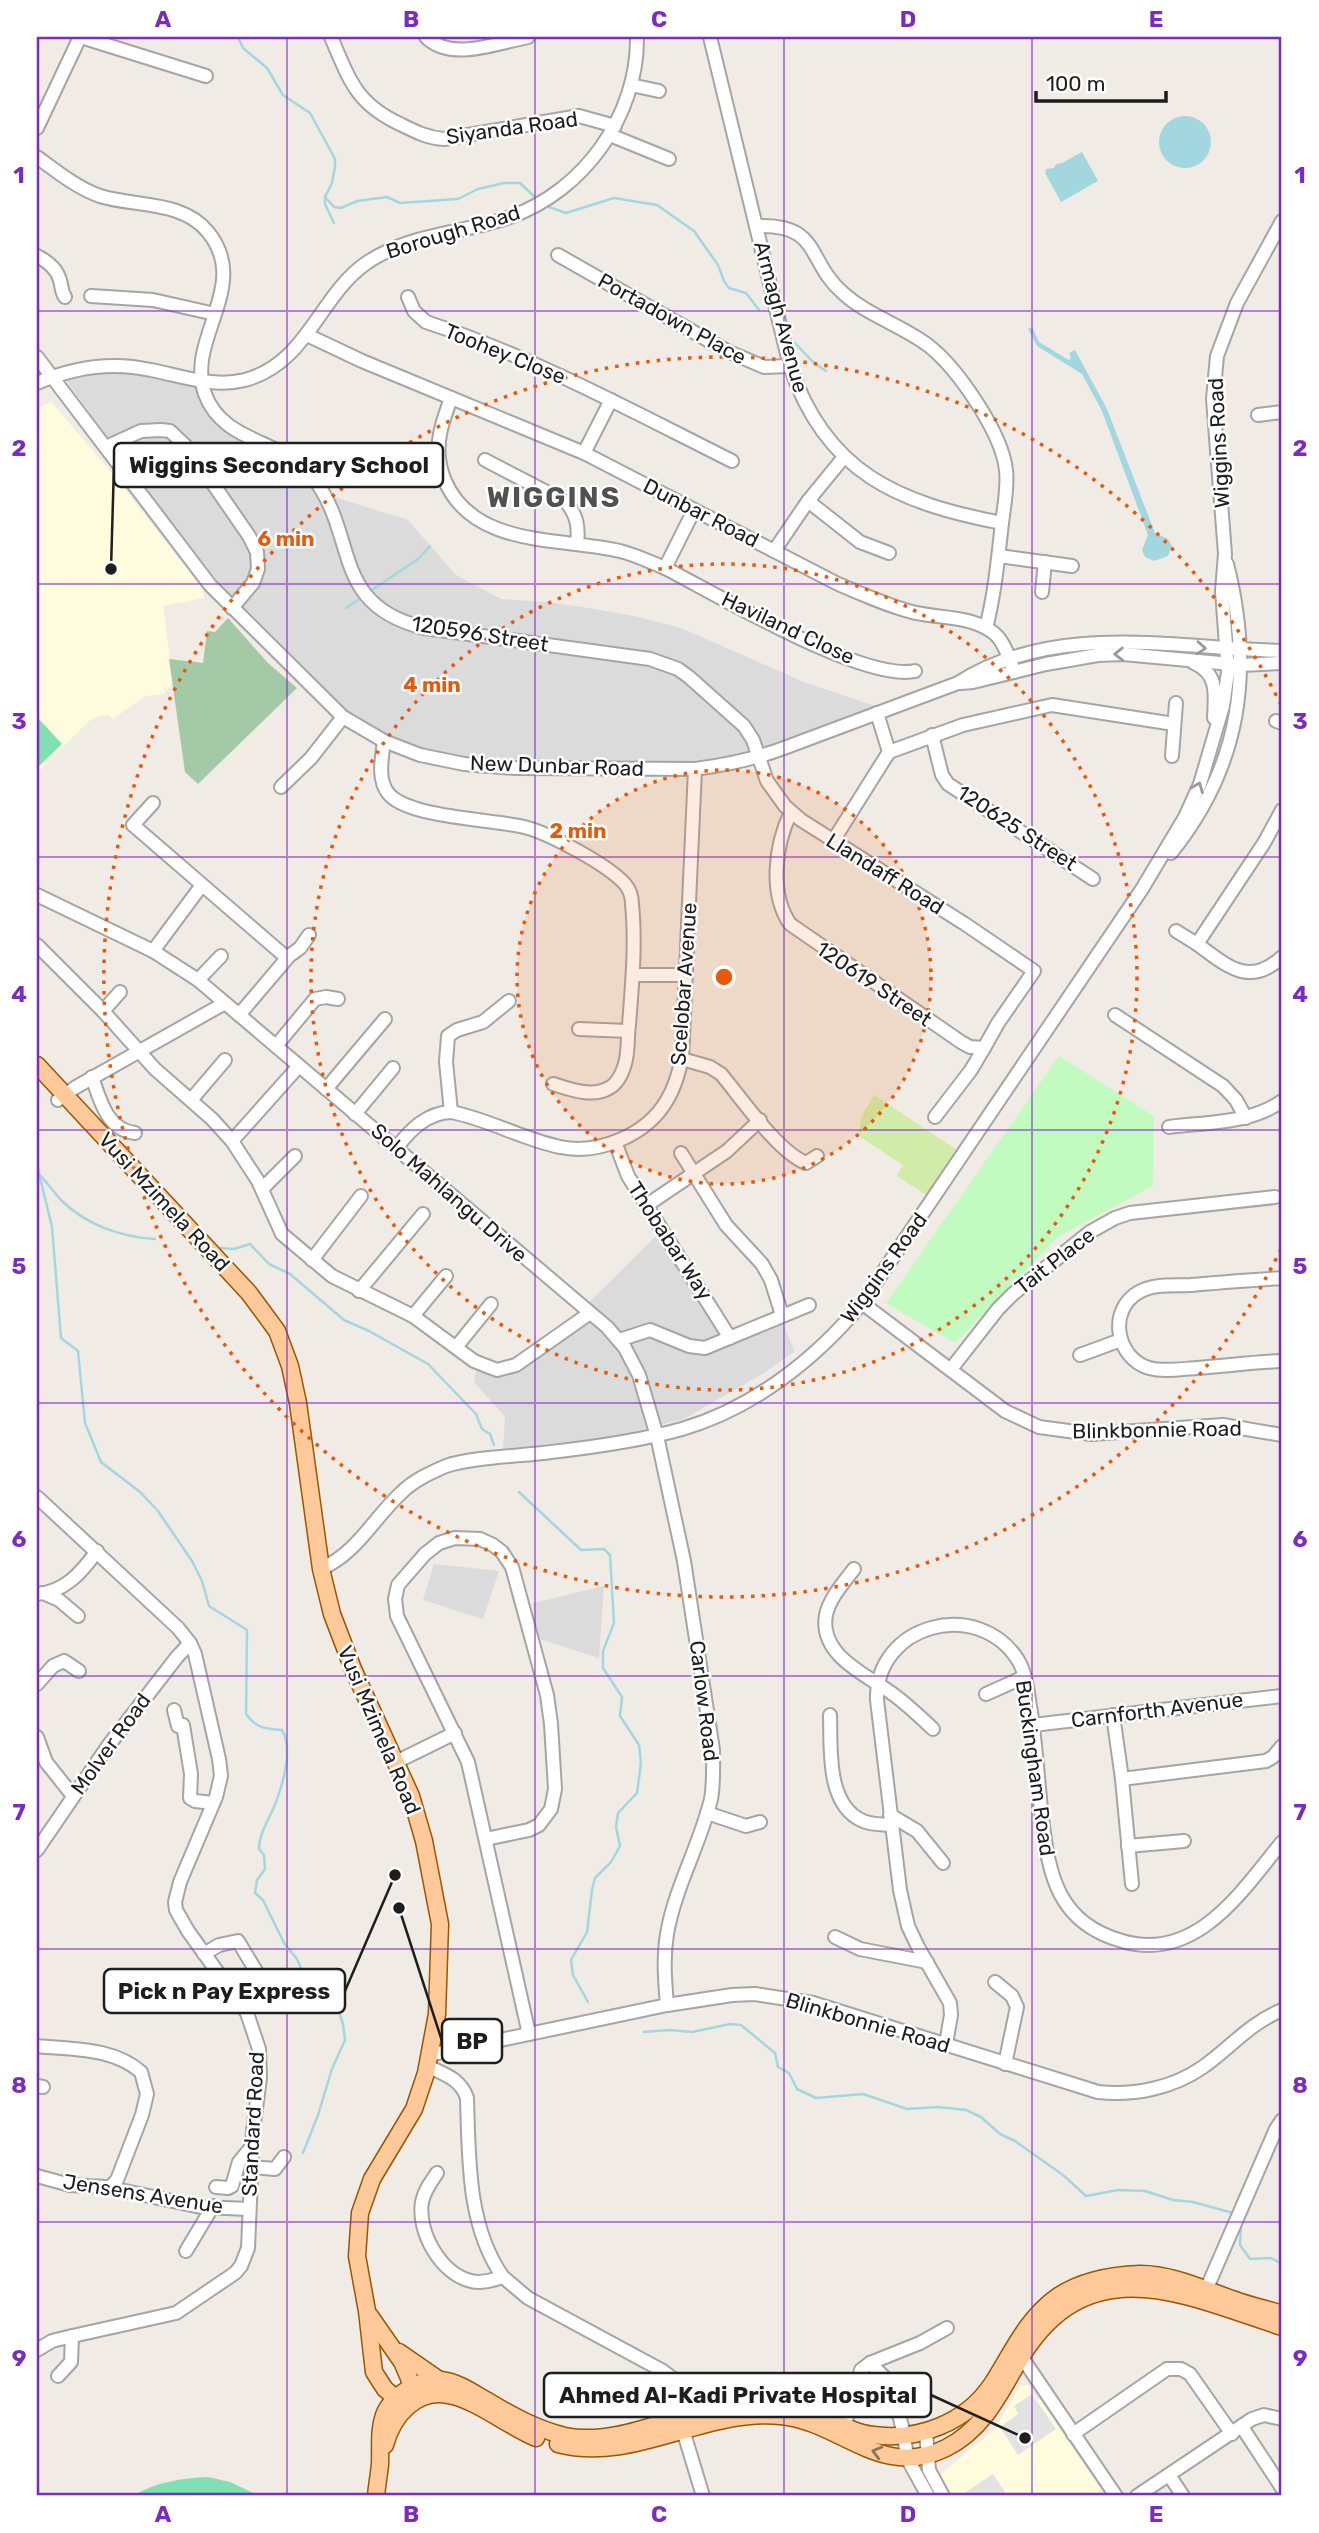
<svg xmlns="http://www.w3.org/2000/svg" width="1319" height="2533" font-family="Rubik,sans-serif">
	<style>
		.residential { fill: #dcdbdb }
		.education { fill: #fffcde }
		.grass { fill: #d0eca8 }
		.cemetery { fill: #a4c9a6 }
		.park { fill: #c1fbc0 }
		.pitch { fill: #7fe1b2 }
		.parking { fill: #e2e2e2 }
		.water { fill: #a3d7df }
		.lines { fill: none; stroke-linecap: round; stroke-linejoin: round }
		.stream { stroke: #a3d7df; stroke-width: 2.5 }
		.minor-casing { stroke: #a5a5a5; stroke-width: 16 }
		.major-casing { stroke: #995700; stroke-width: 19 }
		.minor { stroke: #fff; stroke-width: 12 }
		.major { stroke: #ffc99a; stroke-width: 16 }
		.oneway { stroke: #9a9a9a }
		.oneway2 { stroke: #8e745c }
		.grid { fill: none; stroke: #7b2cbf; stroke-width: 2; stroke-opacity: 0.55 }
		.ring { fill: none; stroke: #e8590c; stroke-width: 3.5; stroke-dasharray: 3.5 7 }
		.labels { text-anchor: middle; stroke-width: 5; stroke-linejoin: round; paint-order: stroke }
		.street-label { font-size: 21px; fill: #1e1e1e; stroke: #fff }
		.district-label { font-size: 28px; font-weight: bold; letter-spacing: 2px; fill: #515151; stroke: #fff }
		.centre { fill: #e8590c; stroke: #fff; stroke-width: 3.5 }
		.ring-label { font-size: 21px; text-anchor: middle; font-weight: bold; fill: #e8590c; stroke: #fff; stroke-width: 5; stroke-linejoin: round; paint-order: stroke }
		.leader { fill: none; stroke: #1e1e1e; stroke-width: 2.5 }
		.callout-dot { fill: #1e1e1e; stroke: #fff; stroke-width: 2.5 }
		.callout { fill: #fff; stroke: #1e1e1e; stroke-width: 2.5 }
		.callout-label { font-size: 23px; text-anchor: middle; font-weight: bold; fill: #1e1e1e }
		.neatline { fill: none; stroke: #7b2cbf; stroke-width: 2.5 }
		.grid-label { font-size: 23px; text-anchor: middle; font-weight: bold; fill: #7b2cbf }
	</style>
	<rect width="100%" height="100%" fill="#f0ebe4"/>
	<g class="residential">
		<path d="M99 368 143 373 194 385 209 415 238 436 297 467 315 491 408 520 456 575 501 599 547 602 582 607 634 616 681 628 804 682 875 706 766 747 737 756 692 761H484L421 749 383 735 342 710 217 587 66 380Z"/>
		<path d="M659 1233 726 1344 781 1320 795 1351 764 1373 684 1419 612 1437 503 1449 505 1417 474 1382 477 1368 496 1373 565 1326Z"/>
		<path d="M434 1564 499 1571 483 1619 423 1600Z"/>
		<path d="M604 1586 599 1658 536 1638 533 1603Z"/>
	</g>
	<g class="education">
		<path d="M51 402 113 474 203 590 204 598 163 606 173 682 164 694 145 696 113 719 108 715 99 716 89 721 37 773V408Z"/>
		<path d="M1028 2385 1038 2401 1040 2400 1101 2489 1099 2491V2496H950L938 2476 995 2429 1020 2386Z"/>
	</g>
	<path class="grass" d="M874 1095 956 1149 926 1195 897 1176 903 1165 859 1136 861 1117Z"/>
	<path class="cemetery" d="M228 618 268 663 297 688 198 784 185 772 169 659 203 663 207 631 215 632Z"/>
	<path class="park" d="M1059 1056 1154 1116 1153 1186 1059 1236 955 1343 886 1303Z"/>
	<g class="pitch">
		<path d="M37 717 62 744 37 768Z"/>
		<path d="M208 2477 230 2482 260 2496H133C155 2482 183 2478 208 2477Z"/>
	</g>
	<g class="parking">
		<path d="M1032 2394 1056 2429 1018 2455 1000 2427 1018 2414 1014 2406Z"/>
		<path d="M993 2474 1005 2492 998 2496H960Z"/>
	</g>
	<g class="water">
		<circle cx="1185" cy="142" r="26"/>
		<path d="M1082 152 1098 181 1061 202 1045 173 1046 169 1054 168 1056 164 1062 163Z"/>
		<path d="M1032 327 1039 342 1069 360 1071 358 1069 353 1075 350 1107 409 1155 533 1168 539 1172 546 1168 556 1154 561 1145 557 1142 550 1148 535 1102 411 1082 374 1037 346 1028 329Z"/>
	</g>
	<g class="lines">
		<g class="stream">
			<path d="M238 37 243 48 267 68 283 95 310 113 327 144 335 159V167L332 183 325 197 334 207 341 208 357 201 387 197 400 203 458 199 478 189 504 183H520L538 200"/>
			<path d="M325 197V204L334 223"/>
			<path d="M546 206 566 213 614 198 657 205 694 231 718 265 724 281 729 288 746 293 759 310"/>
			<path d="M793 341 813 362 826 371"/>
			<path d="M369 592 418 559 430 546"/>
			<path d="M346 608 364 596"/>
			<path d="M37 1165 52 1227 61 1338 78 1351 85 1423 101 1462 140 1492 158 1511 192 1561 202 1581 209 1606 247 1630 246 1714C256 1728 265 1729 282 1730 294 1750 282 1787 274 1807 268 1821 259 1834 259 1849L264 1855 265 1869 257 1880 255 1893 263 1900 284 1943 297 1959 307 1982 338 2009 343 2024 345 2040 332 2069 318 2115 303 2153"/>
			<path d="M40 1175C47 1183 54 1192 61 1200 86 1225 121 1237 155 1239"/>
			<path d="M220 1248 234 1249 250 1244 269 1264 290 1274 344 1320 369 1331 428 1364 476 1414 482 1429 490 1434 494 1445"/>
			<path d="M519 1492 581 1550 604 1549 610 1555 614 1623 603 1651V1668L622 1697 620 1716 639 1745 641 1763 637 1793 618 1813 616 1827 620 1846 611 1862 595 1878 592 1890 587 1932 571 1960 573 1975 588 2002"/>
			<path d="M644 2032 670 2030 692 2032 730 2024 741 2025 775 2053 778 2067 789 2073 797 2089 816 2098 863 2094 907 2109 938 2107 966 2110 981 2117 1000 2134 1015 2141 1063 2175 1086 2196 1118 2190 1145 2191 1173 2200 1193 2202 1233 2213"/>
			<path d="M1241 2222 1240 2245 1250 2259 1271 2258 1282 2264"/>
		</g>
		<g class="minor-casing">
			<g id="minor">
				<path d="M81 37 206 76"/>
				<path d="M331 37C350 81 356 104 402 125 416 132 428 138 444 139L579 116 615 126"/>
				<path d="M426 37C451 62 497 43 528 37"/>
				<path d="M710 37 790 366C826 473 898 503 1002 523"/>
				<path d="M631 85 659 91"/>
				<path d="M37 128 80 37"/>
				<path d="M610 135 669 159"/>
				<path d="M37 157C56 171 77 188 100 196 135 207 182 200 208 232 252 286 185 339 205 394 223 443 281 439 311 475 360 535 328 604 424 628L650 659 678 669 689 677 744 726 753 740 767 781 785 806 801 820 965 924 1034 971 998 1023 984 1048 970 1047 961 1042 790 924C769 893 775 845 791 812"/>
				<path d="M758 226C821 224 806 261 843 293 868 316 902 325 929 346 958 369 1002 433 1006 470 1008 488 1004 506 1002 523 998 558 995 593 986 628"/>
				<path d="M558 255 727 351 764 367 790 366"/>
				<path d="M37 256C47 261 57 269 60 280 62 287 61 291 65 297"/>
				<path d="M91 296 153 300 215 314"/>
				<path d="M408 297 414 311 426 322C533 357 632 411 732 461"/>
				<path d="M307 335 362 361 584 453 836 583C861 594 886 605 912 612 939 619 978 615 998 637 1006 647 1010 660 1014 672"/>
				<path d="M37 357 210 585 343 717 384 741 420 755 464 764 515 768 695 769C726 765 755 759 784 748L958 683C1055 621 1174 648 1282 651"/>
				<path d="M37 383C74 367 111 361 151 370 182 376 213 388 245 380 307 363 319 297 365 264 409 233 461 234 510 217 584 191 638 115 637 37"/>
				<path d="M451 398C447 410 442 422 440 434 437 450 439 467 445 481 474 548 560 537 620 551 636 555 650 562 665 568 716 594 863 682 915 671"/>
				<path d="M1258 415 1282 412"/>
				<path d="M106 447 141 431 161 430 170 431 189 449 249 536 257 552 258 569 253 583 232 608"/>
				<path d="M584 453 611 400"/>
				<path d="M485 460 566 502C577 515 579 527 577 544"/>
				<path d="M808 501 860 542 889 553"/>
				<path d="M774 551 808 501 844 457"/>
				<path d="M999 556 1072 566"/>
				<path d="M665 568 694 510"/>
				<path d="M1042 592 1045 562"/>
				<path d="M1194 663C1219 674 1215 695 1214 718"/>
				<path d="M961 683 973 682 1046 664 1098 655 1123 654 1242 665 1282 663"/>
				<path d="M1276 721 1282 723"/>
				<path d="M932 735 942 775 948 784 1093 879"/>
				<path d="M384 741C382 757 377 779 388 793 407 818 493 819 524 827 549 833 608 865 625 884 630 890 632 897 632 904 636 944 632 985 629 1025 627 1039 629 1054 624 1067 621 1076 617 1084 609 1088 592 1098 569 1089 553 1084"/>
				<path d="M889 752 963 725 1052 705 1174 724"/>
				<path d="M1172 756 1176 703"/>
				<path d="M281 787 311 758 343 717"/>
				<path d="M153 803 133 825 287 958"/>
				<path d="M1282 810 1264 843 1197 944C1226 965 1249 988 1282 957"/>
				<path d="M833 841 889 752 877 713"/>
				<path d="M1171 853C1241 766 1254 671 1227 564"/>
				<path d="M37 895 153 951 198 980 607 1327 625 1348 639 1375 657 1436 684 1561 713 1750C713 1767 714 1783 711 1799 700 1845 675 1887 667 1934 663 1958 665 1981 667 2005"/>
				<path d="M1176 931 1197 944"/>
				<path d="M37 945 103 1011 155 1069 212 1119 232 1141 258 1181 282 1234 332 1276 413 1316 474 1361 497 1370 516 1365 590 1313"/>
				<path d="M153 951 202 885"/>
				<path d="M633 975H686"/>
				<path d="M198 980 221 956"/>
				<path d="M103 1011 120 992"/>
				<path d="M239 1015 289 956 300 948 309 935"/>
				<path d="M1115 1015 1223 1086 1236 1100 1246 1118"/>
				<path d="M579 1029 628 1031"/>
				<path d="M276 1046 315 999 326 997 338 999"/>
				<path d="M682 1059 710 1067 721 1074C742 1099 778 1152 806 1163L817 1156"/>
				<path d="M92 1077C100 1100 107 1130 135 1133"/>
				<path d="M326 1089 385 1019"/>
				<path d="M58 1100 76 1087 225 1003"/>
				<path d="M191 1100 225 1060"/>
				<path d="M451 1112 446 1062 448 1036 457 1030 483 1022 509 1001"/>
				<path d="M355 1114 393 1068"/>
				<path d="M935 1117 971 1070 984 1048"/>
				<path d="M1169 1127C1206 1122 1250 1124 1282 1101"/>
				<path d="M232 1141 299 1066"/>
				<path d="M615 1142 628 1176 730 1338"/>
				<path d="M397 1147C411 1129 427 1113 451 1112 488 1119 522 1139 560 1147 599 1155 647 1135 667 1100 675 1087 678 1074 682 1059L695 769"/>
				<path d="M681 1153 726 1225 762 1264 771 1280 782 1315"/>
				<path d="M262 1189 295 1156"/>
				<path d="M647 1205 727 1151 760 1120"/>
				<path d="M312 1260 361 1196"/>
				<path d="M1282 1278C1252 1280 1222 1282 1191 1285 1174 1286 1155 1283 1139 1292 1107 1310 1116 1358 1149 1368 1164 1372 1181 1369 1197 1368 1225 1366 1254 1362 1282 1361"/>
				<path d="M359 1291 423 1214"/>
				<path d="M862 1303 1005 1411 1039 1427 1091 1434 1223 1425 1282 1435"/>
				<path d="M413 1316 446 1276"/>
				<path d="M619 1340 650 1330 689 1346 705 1348 809 1305"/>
				<path d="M457 1346 491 1304"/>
				<path d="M1080 1355 1121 1340"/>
				<path d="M951 1369 998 1309 1013 1294 1090 1232 1115 1218 1130 1213 1275 1197"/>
				<path d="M37 1497 178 1628 190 1643 195 1654 219 1759 221 1776 216 1797 180 1882 175 1902 176 1910 188 1931 247 2013 259 2049 260 2078 253 2131 248 2248 241 2266 235 2273 176 2313 68 2337 52 2341 37 2350"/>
				<path d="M321 1569C358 1552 372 1520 401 1493 414 1480 430 1473 446 1466 471 1457 523 1456 551 1452 595 1447 639 1441 682 1429 753 1408 815 1360 862 1303L1142 889 1185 817 1200 784 1223 706 1228 672 1222 591 1225 554 1213 399 1217 356 1237 303 1282 221"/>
				<path d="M854 1569C844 1582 829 1599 826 1615 819 1654 863 1673 887 1690 904 1701 918 1715 933 1729"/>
				<path d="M43 1593 59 1600 78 1616"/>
				<path d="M37 1594C65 1592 82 1572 97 1551"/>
				<path d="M37 1684 53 1666 64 1661 79 1671"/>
				<path d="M986 1694 1024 1677"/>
				<path d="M174 1710 178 1726 183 1725 191 1774 190 1798 195 1801 213 1803"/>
				<path d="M830 1715C831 1749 826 1805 863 1821 872 1825 882 1824 891 1825"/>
				<path d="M1113 1715 1122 1779 1132 1884"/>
				<path d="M1033 1725 1282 1696"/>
				<path d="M37 1737 46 1762 73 1796"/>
				<path d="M396 1762 455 1733"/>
				<path d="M1122 1779 1266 1761 1273 1757 1282 1746"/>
				<path d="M707 1813 746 1826 760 1822"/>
				<path d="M890 1815 917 1831 943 1863"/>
				<path d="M486 1839 529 1830 539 1825 551 1809 555 1789 551 1724 547 1695 512 1567 502 1552 493 1545 480 1539 455 1538 439 1543 425 1554 398 1585 395 1599 397 1616 468 1762 529 2034"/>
				<path d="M1128 1846 1184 1841"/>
				<path d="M37 1850 108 1746 177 1657 190 1643"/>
				<path d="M835 1937 860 1949 927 1962"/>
				<path d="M204 1954 219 1945 238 1941 268 1991"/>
				<path d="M995 1982 1012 1996 1017 2007 1005 2064"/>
				<path d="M946 2044 951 2015 950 2003 918 1947 908 1926 900 1890 877 1700C875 1624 978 1597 1018 1660 1027 1675 1028 1695 1031 1712 1036 1747 1038 1782 1042 1818 1049 1876 1058 1923 1122 1941 1196 1963 1242 1891 1282 1842"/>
				<path d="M37 2046C73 2050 112 2047 141 2072L147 2094 142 2115 117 2180 109 2188"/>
				<path d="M429 2055 667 2005 732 1995 755 1994 813 2003 1098 2092C1134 2096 1173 2088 1203 2067 1230 2048 1250 2023 1282 2010"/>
				<path d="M427 2066C444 2074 461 2079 467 2098 469 2158 467 2226 503 2277"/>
				<path d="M37 2086 43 2087"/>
				<path d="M252 2167 275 2169 284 2157"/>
				<path d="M437 2173C431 2182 424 2191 422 2202 417 2232 441 2274 471 2281 481 2284 493 2280 503 2277L528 2298 663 2371 689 2391 701 2411"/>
				<path d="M37 2176 70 2185 106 2187 201 2207 249 2209"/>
				<path d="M216 2187 228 2188 232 2186 239 2162 253 2145"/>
				<path d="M186 2251 213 2206"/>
				<path d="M1206 2290 1276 2129 1282 2120"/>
				<path d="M1021 2356 1116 2496"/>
				<path d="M870 2363 892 2385 904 2435 907 2458 928 2496"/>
				<path d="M58 2376 71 2362 72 2336"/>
				<path d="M672 2420 674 2379"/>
				<path d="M844 2427 861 2370 870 2363 920 2343 947 2328"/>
				<path d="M1242 2427 1282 2488"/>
				<path d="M683 2430 703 2496"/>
				<path d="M926 2432 929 2470 943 2496"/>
				<path d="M1073 2434 1167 2369H1181L1190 2374 1232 2434"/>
				<path d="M1169 2475 1183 2496"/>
				<path d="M1137 2496 1252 2419 1264 2415 1282 2419"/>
			</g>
		</g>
		<g class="major-casing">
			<g id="major">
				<path d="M37 1065 249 1293 277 1331 290 1366 298 1403 321 1569 332 1614 353 1669 411 1796 424 1841 440 1924 437 2014 426 2073 414 2109 372 2179 360 2213 357 2256 367 2311 374 2372 385 2389 406 2407"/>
				<path d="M370 2316 402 2362 409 2378 413 2397"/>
				<path d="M399 2352 438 2379"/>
				<path d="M558 2444C634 2464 704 2408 781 2416 841 2422 881 2480 946 2448 982 2430 998 2397 1017 2364 1085 2246 1179 2293 1282 2327"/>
				<path d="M385 2445C393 2415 418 2386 453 2396 478 2402 510 2427 536 2438"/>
				<path d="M376 2496C377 2485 379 2475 380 2464 381 2430 375 2408 410 2388 419 2383 431 2378 441 2380 458 2382 472 2392 486 2400 511 2415 536 2429 565 2436 609 2445 657 2423 699 2412 716 2407 735 2405 753 2404 771 2403 789 2403 807 2409 829 2417 849 2432 873 2435 918 2441 966 2423 992 2384 1012 2353 1026 2319 1057 2297 1080 2281 1113 2275 1140 2274 1173 2274 1205 2290 1235 2300 1251 2306 1267 2309 1282 2314"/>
			</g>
		</g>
		<use href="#minor" class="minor"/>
		<use href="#major" class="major"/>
	</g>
	<defs><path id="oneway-chevron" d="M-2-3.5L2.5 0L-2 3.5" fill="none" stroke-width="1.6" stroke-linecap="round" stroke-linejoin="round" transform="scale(1.75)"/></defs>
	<g class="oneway">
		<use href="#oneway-chevron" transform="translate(1201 648) rotate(4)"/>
		<use href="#oneway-chevron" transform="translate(1119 654) rotate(179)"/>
		<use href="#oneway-chevron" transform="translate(1198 787) rotate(-68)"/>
	</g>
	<use class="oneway2" href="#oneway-chevron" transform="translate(877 2452) rotate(-165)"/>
	<path class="grid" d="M287 37V2496M535 37V2496M784 37V2496M1032 37V2496M37 311H1282M37 584H1282M37 857H1282M37 1130H1282M37 1403H1282M37 1676H1282M37 1949H1282M37 2222H1282"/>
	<circle cx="724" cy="977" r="207" fill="#e8590c" fill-opacity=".12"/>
	<g class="ring">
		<circle cx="724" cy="977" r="207"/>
		<circle cx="724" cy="977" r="413"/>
		<path d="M1281 1249A620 620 0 1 1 1281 705"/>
	</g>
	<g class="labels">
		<g class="street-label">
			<text transform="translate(512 128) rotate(-8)" y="7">Siyanda Road</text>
			<text transform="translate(453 232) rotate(-17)" y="7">Borough Road</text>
			<text transform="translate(781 317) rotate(75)" y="7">Armagh Avenue</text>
			<text transform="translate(672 319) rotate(29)" y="7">Portadown Place</text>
			<text transform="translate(505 354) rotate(22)" y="7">Toohey Close</text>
			<text transform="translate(1219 443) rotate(-93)" y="7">Wiggins Road</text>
			<text transform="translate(701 513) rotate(27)" y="7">Dunbar Road</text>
			<text transform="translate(788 628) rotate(25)" y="7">Haviland Close</text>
			<text transform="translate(480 634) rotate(9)" y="7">120596 Street</text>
			<text transform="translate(557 766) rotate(2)" y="7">New Dunbar Road</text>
			<text transform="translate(1017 828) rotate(33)" y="7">120625 Street</text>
			<text transform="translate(885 874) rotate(32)" y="7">Llandaff Road</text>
			<text transform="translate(684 984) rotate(-86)" y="7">Scelobar Avenue</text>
			<text transform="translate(874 984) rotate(34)" y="7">120619 Street</text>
			<text transform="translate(449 1193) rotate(41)" y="7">Solo Mahlangu Drive</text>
			<text transform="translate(164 1202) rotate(47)" y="7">Vusi Mzimela Road</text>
			<text transform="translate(670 1241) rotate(57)" y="7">Thobabar Way</text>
			<text transform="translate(1055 1261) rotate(-38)" y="7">Tait Place</text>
			<text transform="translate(884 1268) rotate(-54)" y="7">Wiggins Road</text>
			<text transform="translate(1157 1430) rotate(-1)" y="7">Blinkbonnie Road</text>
			<text transform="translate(704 1701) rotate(83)" y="7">Carlow Road</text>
			<text transform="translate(1157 1710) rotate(-7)" y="7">Carnforth Avenue</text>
			<text transform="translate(379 1730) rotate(67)" y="7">Vusi Mzimela Road</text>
			<text transform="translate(111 1744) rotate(-54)" y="7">Molver Road</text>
			<text transform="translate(1035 1768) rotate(82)" y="7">Buckingham Road</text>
			<text transform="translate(868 2023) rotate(16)" y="7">Blinkbonnie Road</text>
			<text transform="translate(253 2124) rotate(-87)" y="7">Standard Road</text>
			<text transform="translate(143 2194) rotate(9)" y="7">Jensens Avenue</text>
		</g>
		<g class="district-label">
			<text x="554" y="507">WIGGINS</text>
		</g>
	</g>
	<circle cx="724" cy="977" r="10" class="centre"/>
	<g class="ring-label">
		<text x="286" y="546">6 min</text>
		<text x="432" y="692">4 min</text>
		<text x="578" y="838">2 min</text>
	</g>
	<path class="leader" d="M111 569L114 465M395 1875L345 1991M399 1908L442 2041M1025 2438L931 2395"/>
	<g class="callout-dot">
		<circle cx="111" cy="569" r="7"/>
		<circle cx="395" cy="1875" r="7"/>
		<circle cx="399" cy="1908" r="7"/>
		<circle cx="1025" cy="2438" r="7"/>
	</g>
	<g class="callout">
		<rect x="114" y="443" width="329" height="44" rx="7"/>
		<rect x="104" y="1969" width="241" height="44" rx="7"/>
		<rect x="442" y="2019" width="60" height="44" rx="7"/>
		<rect x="544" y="2373" width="387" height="44" rx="7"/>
	</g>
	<g class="callout-label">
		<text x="279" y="473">Wiggins Secondary School</text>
		<text x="224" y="1999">Pick n Pay Express</text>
		<text x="472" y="2049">BP</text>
		<text x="738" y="2403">Ahmed Al-Kadi Private Hospital</text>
	</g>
	<rect width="1319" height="2533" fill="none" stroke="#ffffff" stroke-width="77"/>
	<path d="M1036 91v10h130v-10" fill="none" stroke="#1e1e1e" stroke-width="3.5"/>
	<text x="1046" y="91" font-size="21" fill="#1e1e1e" stroke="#ffffff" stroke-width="5" paint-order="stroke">100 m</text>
	<rect x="38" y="38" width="1242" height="2456" class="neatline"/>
	<g class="grid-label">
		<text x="163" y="27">A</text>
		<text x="411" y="27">B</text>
		<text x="659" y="27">C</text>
		<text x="908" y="27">D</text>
		<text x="1156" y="27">E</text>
		<text x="19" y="183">1</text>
		<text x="1300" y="183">1</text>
		<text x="19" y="456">2</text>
		<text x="1300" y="456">2</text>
		<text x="19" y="729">3</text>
		<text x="1300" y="729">3</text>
		<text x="19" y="1002">4</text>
		<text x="1300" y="1002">4</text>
		<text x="19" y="1274">5</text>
		<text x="1300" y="1274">5</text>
		<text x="19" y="1547">6</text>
		<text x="1300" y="1547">6</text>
		<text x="19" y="1820">7</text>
		<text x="1300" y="1820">7</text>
		<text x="19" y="2093">8</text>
		<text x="1300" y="2093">8</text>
		<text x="19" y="2366">9</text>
		<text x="1300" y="2366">9</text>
		<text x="163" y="2522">A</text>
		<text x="411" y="2522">B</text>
		<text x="659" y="2522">C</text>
		<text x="908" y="2522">D</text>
		<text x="1156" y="2522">E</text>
	</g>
</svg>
